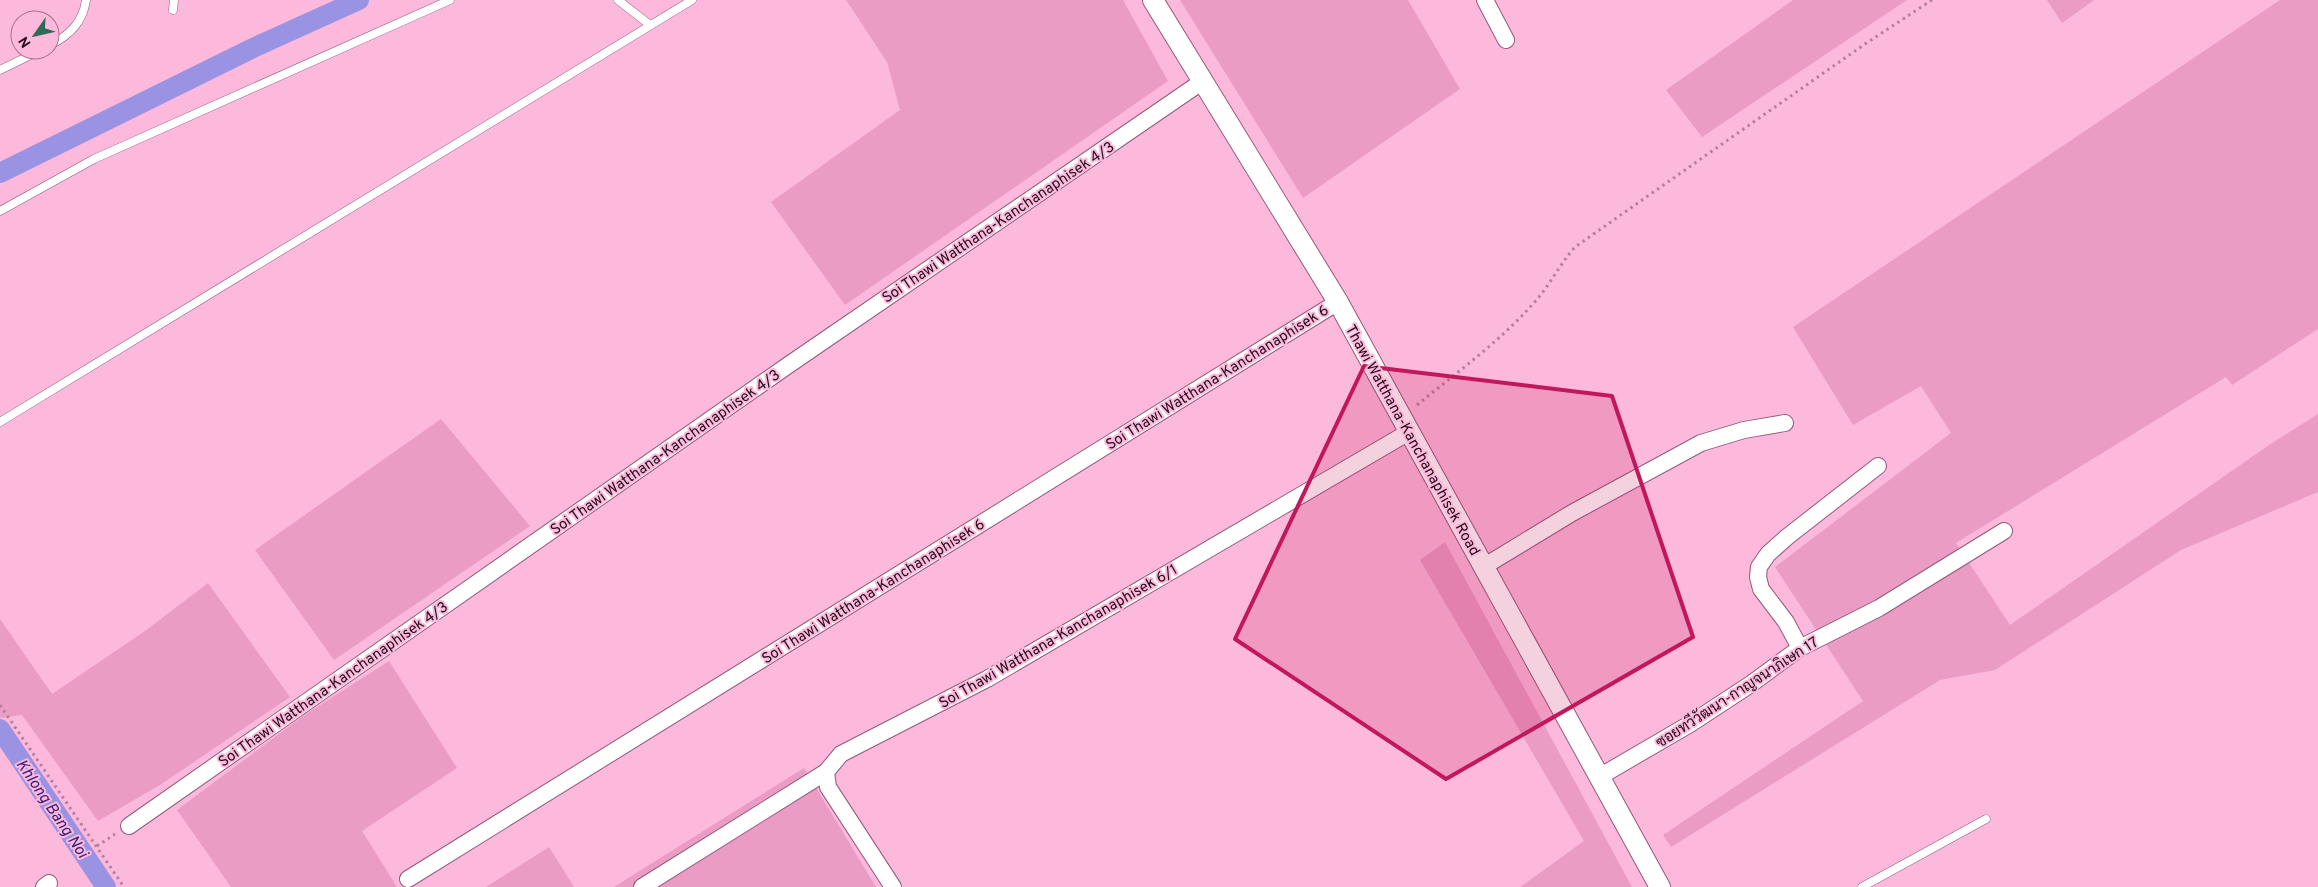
<svg xmlns="http://www.w3.org/2000/svg" width="2318" height="887" font-family="Overpass,Sarabun,sans-serif">
	<style>
		.green { fill: #ea9cc4 }
		.lines { fill: none; stroke-linecap: round; stroke-linejoin: round }
		.canal { stroke: #9a92e2; stroke-width: 20 }
		.service-casing { stroke: #945878; stroke-width: 9 }
		.minor-casing { stroke: #945878; stroke-width: 18 }
		.tertiary-casing { stroke: #945878; stroke-width: 22 }
		.path { stroke: #b5809b; stroke-width: 3; stroke-dasharray: 2.5 4; stroke-linecap: butt }
		.service { stroke: #fff; stroke-width: 8 }
		.minor { stroke: #fff; stroke-width: 16 }
		.tertiary { stroke: #fff; stroke-width: 20 }
		.marked { fill: #c2185b; fill-opacity: 0.2; stroke: #c2185b; stroke-width: 4; stroke-linejoin: round }
		.labels { text-anchor: middle; stroke-width: 4; stroke-linejoin: round; paint-order: stroke }
		.street-label { font-size: 15px; fill: #220b18; stroke: #fcb9db }
		.water-label { font-size: 16px; font-style: italic; fill: #361d7a; stroke: #fcb9db }
	</style>
	<rect width="100%" height="100%" fill="#fcb9db"/>
	<g class="green">
		<path d="M846 0H1123L1168 81 845 305 771 202 900 110 887 62Z"/>
		<path d="M1180 0H1408L1460 89 1303 198Z"/>
		<path d="M1793 0H1907L1702 137 1666 90Z"/>
		<path d="M2047 0H2094L2062 23Z"/>
		<path d="M2280 0H2318V329L2232 385 2226 377 1956 543 2010 625 2269 445 2318 414V492L2181 550 1995 670 1940 680 1671 847 1663 835 1863 701 1775 567 1951 433 1921 386 1853 425 1793 327Z"/>
		<path d="M441 419 530 526 334 660 255 550Z"/>
		<path d="M1445 542 1632 887H1520L1584 841 1420 560Z"/>
		<path d="M208 583 290 697 160 785 98 821 22 715 1 718 0 716V619L52 694 145 631Z"/>
		<path d="M389 661 457 768 362 831 397 887H231L177 810 303 716Z"/>
		<path d="M804 768 876 887H614Z"/>
		<path d="M549 847 574 887H486Z"/>
	</g>
	<g class="lines">
		<g class="canal">
			<path d="M0 173 253 48 359 0"/>
			<path d="M0 729 106 887"/>
		</g>
		<g class="service-casing">
			<g id="service">
				<path d="M618 0 650 25"/>
				<path d="M173 10 174 0"/>
				<path d="M50 45C70 35 83 22 86 0"/>
				<path d="M0 70 41 50"/>
				<path d="M0 211 94 159 450 0"/>
				<path d="M0 422 692 0"/>
				<path d="M1862 887 1986 819"/>
			</g>
		</g>
		<g class="minor-casing">
			<g id="minor">
				<path d="M1485 0 1506 40"/>
				<path d="M1483 567 1572 513 1701 443 1744 430 1785 423"/>
				<path d="M1800 648 1786 622 1761 589 1758 577 1759 567 1768 554 1787 537 1878 466"/>
				<path d="M1599 777 1690 724 1751 684 1800 648 1879 608 2004 531"/>
				<path d="M129 826 787 366 1203 81"/>
				<path d="M408 879 1338 302"/>
				<path d="M44 887 49 883"/>
				<path d="M642 887 826 772"/>
				<path d="M893 887 828 787 826 772 841 754 987 679 1409 432"/>
			</g>
		</g>
		<g class="tertiary-casing">
			<path id="tertiary" d="M1153 0 1338 302 1660 887"/>
		</g>
		<g class="path">
			<path d="M1417 405C1456 373 1498 343 1532 305 1549 287 1559 265 1575 247L1865 44 1932 0"/>
			<path d="M0 705 124 887"/>
			<path d="M97 846 115 834"/>
		</g>
		<use href="#service" class="service"/>
		<use href="#minor" class="minor"/>
		<use href="#tertiary" class="tertiary"/>
	</g>
	<path class="marked" d="M1364 366 1612 396 1693 637 1446 779 1235 639Z"/>
	<g class="labels">
		<g class="street-label">
			<text transform="translate(998 222) rotate(-34)" y="5">Soi Thawi Watthana-Kanchanaphisek 4/3</text>
			<text transform="translate(1217 377) rotate(-32)" y="5">Soi Thawi Watthana-Kanchanaphisek 6</text>
			<text transform="translate(1413 440) rotate(61)" y="5">Thawi Watthana-Kanchanaphisek Road</text>
			<text transform="translate(665 452) rotate(-35)" y="5">Soi Thawi Watthana-Kanchanaphisek 4/3</text>
			<text transform="translate(873 591) rotate(-32)" y="5">Soi Thawi Watthana-Kanchanaphisek 6</text>
			<text transform="translate(1058 636) rotate(-30)" y="5">Soi Thawi Watthana-Kanchanaphisek 6/1</text>
			<text transform="translate(333 684) rotate(-35)" y="5">Soi Thawi Watthana-Kanchanaphisek 4/3</text>
			<text transform="translate(1737 692) rotate(-33)" y="5">ซอยทวีวัฒนา-กาญจนาภิเษก 17</text>
		</g>
		<g class="water-label">
			<text transform="translate(53 808) rotate(56)" y="6">Khlong Bang Noi</text>
		</g>
	</g>
	<g transform="translate(35 35) rotate(236)"><circle r="24" fill="#fcb9db" stroke="#a5738d"/>
	<path d="M0-4L9 19L0 12L-9 19Z" fill="#2e6a55"/>
	<text y="-8" font-size="14" font-weight="bold" text-anchor="middle" fill="#220b18">N</text>
	</g>
</svg>
